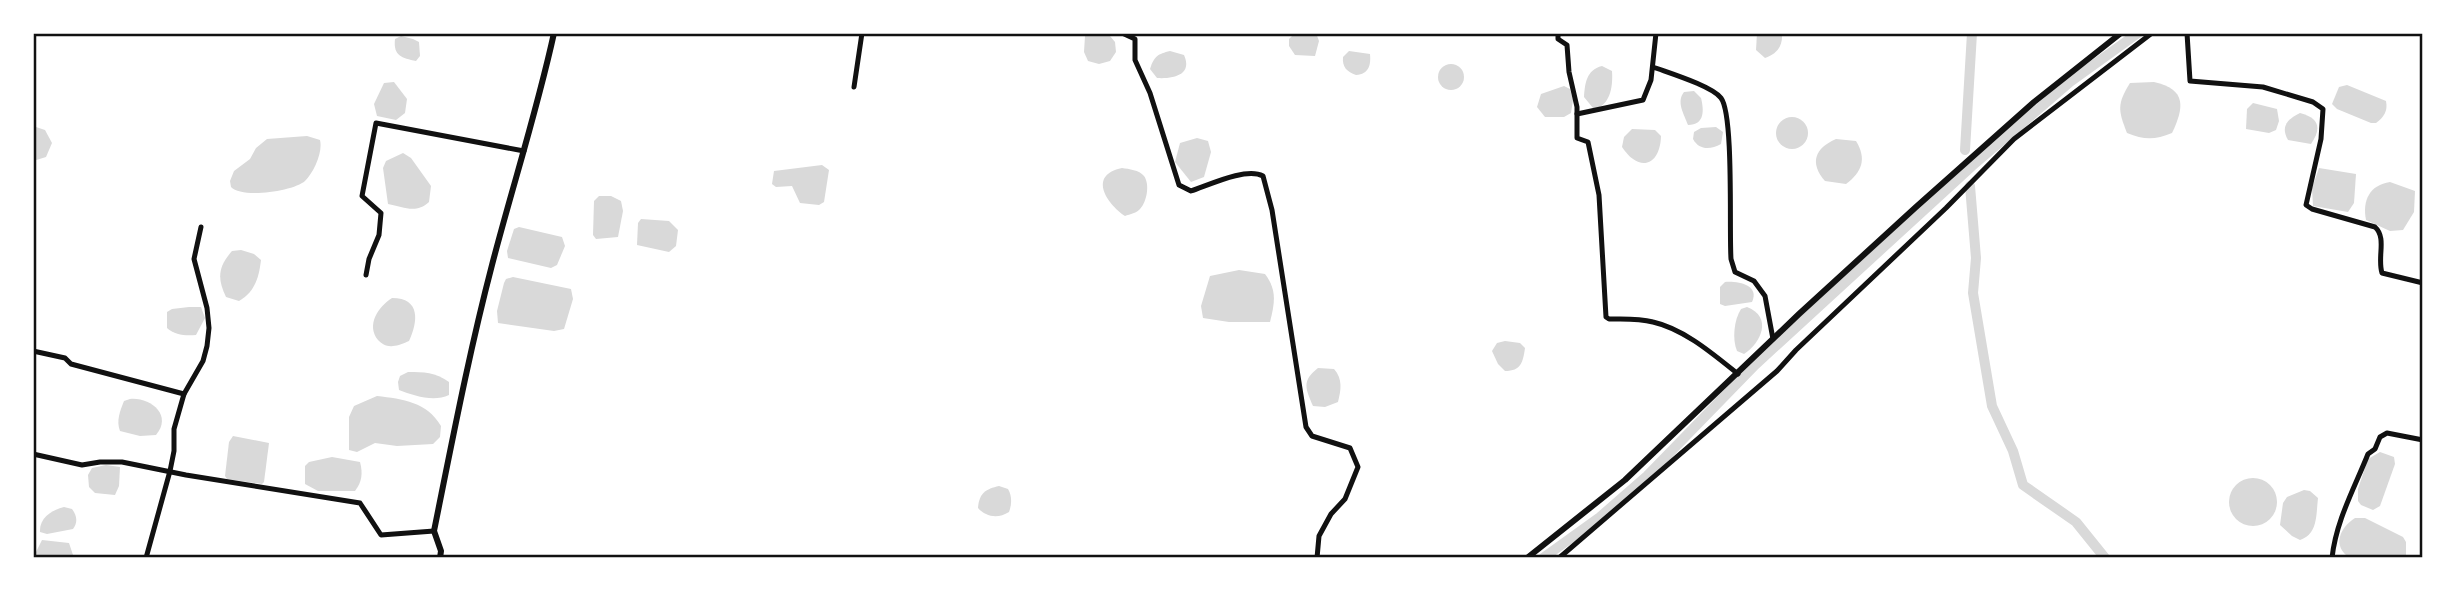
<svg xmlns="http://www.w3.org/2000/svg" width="2456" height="591" font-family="'Libre Baskerville',serif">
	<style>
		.water { fill: #d9d9d9 }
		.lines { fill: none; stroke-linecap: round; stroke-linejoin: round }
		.canal { stroke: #d9d9d9; stroke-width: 10 }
		.minor { stroke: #111; stroke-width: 5 }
		.tertiary { stroke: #111; stroke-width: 6 }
		.neatline { fill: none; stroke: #111; stroke-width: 2.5 }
	</style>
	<rect width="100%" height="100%" fill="#fff"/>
	<g class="water">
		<path d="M1087 33 1110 36 1115 42 1116 52 1110 61 1099 64 1088 61 1084 52 1085 36Z"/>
		<path d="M1295 33H1316L1319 41 1315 56 1295 55 1289 46V39Z"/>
		<path d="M1757 33H1782C1783 46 1777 54 1765 58L1756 50Z"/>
		<path d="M401 36 413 39 419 42 420 56 416 61C402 58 393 56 395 39Z"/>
		<path d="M1170 51 1184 55C1193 75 1173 79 1157 78L1150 69C1154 56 1158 54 1170 51Z"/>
		<path d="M1349 51 1370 54C1371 65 1369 74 1356 75 1347 72 1342 67 1343 57Z"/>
		<circle cx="1451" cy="77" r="13"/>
		<path d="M1602 66 1612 71C1613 85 1611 102 1598 108H1593L1584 97C1585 84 1586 70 1602 66Z"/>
		<path d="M394 82 407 99 405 113 396 120 377 116 374 104 384 83Z"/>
		<path d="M2154 82C2187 89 2184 108 2172 133 2155 140 2144 140 2127 133 2118 110 2117 104 2130 83Z"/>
		<path d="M2347 85 2386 101C2388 111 2384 117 2376 123H2371L2337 109 2332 104 2339 87Z"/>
		<path d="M1564 86 1570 89 1573 100 1571 113 1564 117H1545L1537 107 1541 94Z"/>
		<path d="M1694 91 1701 98C1704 110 1705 125 1688 125 1684 114 1676 102 1684 92Z"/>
		<path d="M2253 103 2277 109 2279 121 2276 130 2269 133 2246 129 2247 109Z"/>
		<path d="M2300 113C2319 118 2322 128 2311 144L2288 140C2280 126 2288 119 2300 113Z"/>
		<circle cx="1792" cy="133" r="16"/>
		<path d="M33 126 45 130 52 143 46 157 33 161Z"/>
		<path d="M1716 127 1723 132 1721 144C1710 150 1699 150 1693 139L1694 132 1701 128Z"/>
		<path d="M1632 129 1655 130 1661 136C1660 166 1639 173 1622 147L1624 137Z"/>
		<path d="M307 136 320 140C323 152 314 172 305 181 294 191 242 199 231 187L230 181 234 171 250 159 256 148 267 139Z"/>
		<path d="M1197 138 1208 141 1211 152 1204 177 1191 182 1175 162 1180 143Z"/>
		<path d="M1836 139 1856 141C1867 159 1862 172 1846 184L1825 181C1809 163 1815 148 1836 139Z"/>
		<path d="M403 153 411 158 431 186 429 202C416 214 404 207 388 204L383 168 386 161Z"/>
		<path d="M822 165 829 170 824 202 819 205 800 203 792 186 776 187 772 184 774 171Z"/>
		<path d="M1122 168C1129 169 1139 170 1144 176 1150 184 1147 202 1140 209 1137 213 1130 214 1125 216 1106 203 1088 175 1122 168Z"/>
		<path d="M2319 168 2356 174 2354 203 2348 212 2313 206 2312 188Z"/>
		<path d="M2390 182 2415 191 2414 212 2403 230 2390 231 2366 220C2362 200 2370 185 2390 182Z"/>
		<path d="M599 196H611L621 201 623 211 618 237 596 239 593 235 594 201Z"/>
		<path d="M641 219 669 221 678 230 676 246 669 252 637 245 638 223Z"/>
		<path d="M519 227 562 237 565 246 557 265 551 268 508 258 507 251 514 229Z"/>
		<path d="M241 250 254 254 261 260C259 277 255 292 239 301L226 297C217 278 218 267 232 251Z"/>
		<path d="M1239 270 1265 274C1277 290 1275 302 1270 322H1229L1203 318 1201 306 1210 276Z"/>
		<path d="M513 277 571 289 573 299 564 329 554 331 498 323 497 311 504 283 506 279Z"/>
		<path d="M1725 282C1738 281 1760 285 1752 302L1725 306 1720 304V287Z"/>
		<path d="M392 298C421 298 418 322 409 341 404 343 398 346 393 346 387 347 382 344 378 340 366 325 378 307 392 298Z"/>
		<path d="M189 307H201L205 318 196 335C185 336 175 335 167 328V312L172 309Z"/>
		<path d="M1747 307C1773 317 1761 343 1744 354L1737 351C1732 339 1734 320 1741 309Z"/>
		<path d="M1505 341 1520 343 1525 348C1523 362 1521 371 1505 371L1498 364 1492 351 1497 343Z"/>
		<path d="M1318 368 1334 369C1343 379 1341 390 1338 402L1325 407 1313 406C1306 389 1301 381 1318 368Z"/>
		<path d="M408 372C424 372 435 372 449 382V395C434 402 414 396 399 390L398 382 400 376Z"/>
		<path d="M377 396C403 399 427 402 441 426L440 437 433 444 397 446 375 443 357 452 349 450V417L354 406Z"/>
		<path d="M130 399C150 397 173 415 156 435L140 436 120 431C116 421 120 411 124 401Z"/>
		<path d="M233 436 269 443 264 482 262 484 227 479 225 476 229 442Z"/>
		<path d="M2380 452 2394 457 2395 464 2380 506 2373 510 2361 505 2358 501V489L2368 459Z"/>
		<path d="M332 457 360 462C363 473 362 482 355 491H318L305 484V466L309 462Z"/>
		<path d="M106 465 120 467 119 486 115 495 95 493 89 487 88 475 92 468Z"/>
		<circle cx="2253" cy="502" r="24"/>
		<path d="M999 486 1008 489C1012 496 1012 504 1009 512 998 519 986 517 978 508 979 493 986 489 999 486Z"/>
		<path d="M2304 490 2310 491 2318 498C2316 515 2318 534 2300 540L2292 536 2280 525 2283 503 2287 497Z"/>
		<path d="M64 507 72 509C77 516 78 522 73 529L47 534 40 532C39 518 52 510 64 507Z"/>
		<path d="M2355 518H2365L2403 537 2406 542V558H2350C2332 547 2339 528 2355 518Z"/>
		<path d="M42 540 69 543 74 558H33Z"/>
	</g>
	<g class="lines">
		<g class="canal">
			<path d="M1965 150 1972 33"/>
			<path d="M1970 186 1976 258 1973 293 1992 406 2013 451 2023 485 2076 522 2105 558"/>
			<path d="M1543 558 1600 517 1647 476 1755 365 1972 166 2070 82 2138 33"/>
		</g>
		<g class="minor">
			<path d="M1122 33 1135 39V60L1150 93 1179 185 1191 191C1209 185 1246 167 1263 176L1272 210 1306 427 1312 436 1350 448 1358 467 1345 499 1331 514 1319 536 1317 558"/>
			<path d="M1558 33V39L1567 45 1569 72 1577 107V138L1588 142 1599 195 1606 317 1609 319C1624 319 1638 318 1653 322 1684 329 1713 354 1738 374"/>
			<path d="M2187 33 2190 81 2263 87 2313 102 2323 109 2321 139 2306 205 2312 209 2375 227C2387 238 2377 257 2382 273L2423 283"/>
			<path d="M1653 67C1669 73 1712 86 1721 98 1734 115 1729 231 1731 259L1735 272 1754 281 1765 296 1773 339"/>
			<path d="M854 87 862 33"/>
			<path d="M1577 114 1643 100 1651 80 1656 33"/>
			<path d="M366 275 369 259 379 235 381 213 362 196 376 123 524 151"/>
			<path d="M33 351 65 358 71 364 184 394"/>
			<path d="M33 454 82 465 100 462H122L186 475 360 503 381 535 434 531"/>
			<path d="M146 558 170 471 174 451V429L184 394 203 361 207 346 209 328 207 308 194 259 201 227"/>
			<path d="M1559 558 1777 371 1796 350 1946 208 2014 139 2152 33"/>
			<path d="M2332 558C2336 521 2354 489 2368 454L2375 449 2380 437 2387 433 2423 440"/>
		</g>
		<g class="tertiary">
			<path d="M440 558 441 551 434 531C452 442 469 353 492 265 512 188 537 111 554 33"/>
			<path d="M1527 558 1625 480 1799 314 1916 207 2034 102 2121 33"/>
		</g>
	</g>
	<rect width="2456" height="591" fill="none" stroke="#ffffff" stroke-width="70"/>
	<rect x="35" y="35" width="2386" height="521" class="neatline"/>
</svg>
